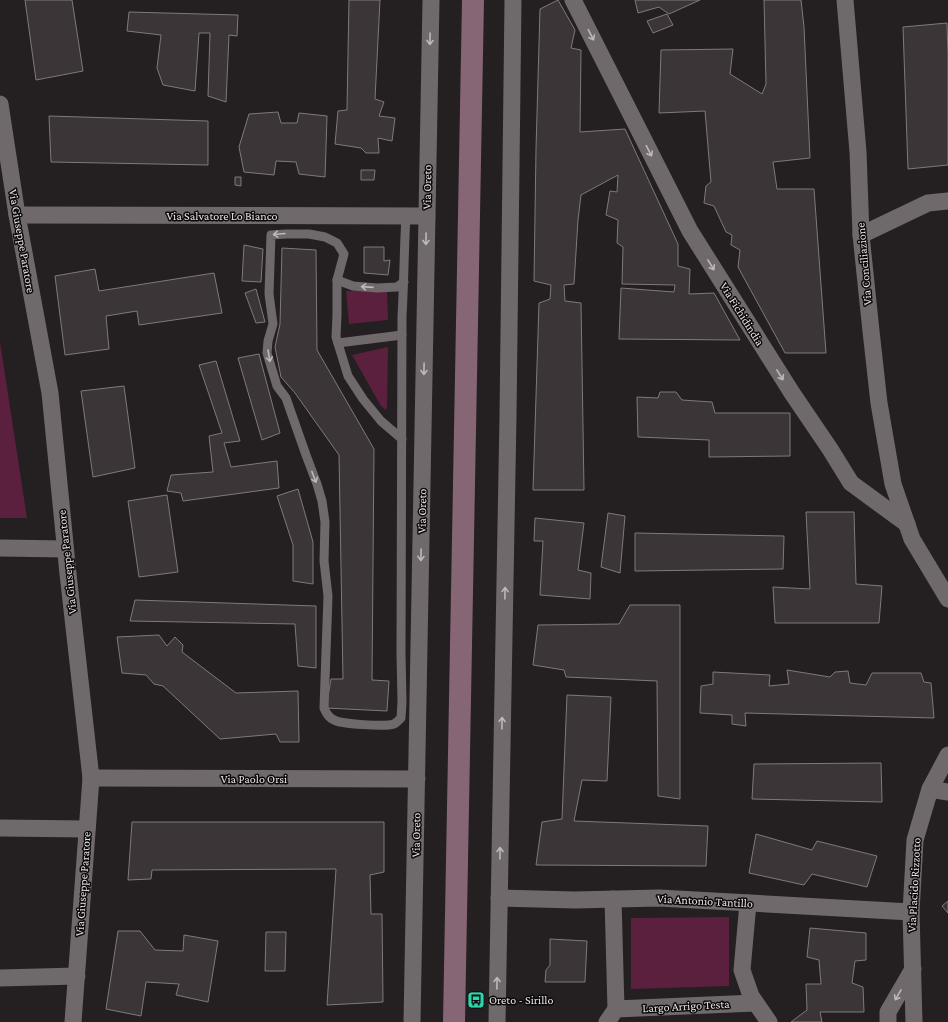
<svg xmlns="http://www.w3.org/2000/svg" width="948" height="1022" font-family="'Crimson Pro',serif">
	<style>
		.green { fill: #5a203e }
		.building { fill: #3b3538; stroke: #80797c }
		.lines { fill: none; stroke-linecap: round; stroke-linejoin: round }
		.lane { stroke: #70696b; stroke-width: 9 }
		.street { stroke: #70696b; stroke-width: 17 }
		.secondary { stroke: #866675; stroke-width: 22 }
		.oneway { stroke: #bdb8ba }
		.labels { text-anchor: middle; stroke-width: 3; stroke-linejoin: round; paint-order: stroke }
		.street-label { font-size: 12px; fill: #e6e2e4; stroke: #0c090a }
		.poi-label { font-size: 12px; fill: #e6e2e4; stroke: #0c090a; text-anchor: start }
	</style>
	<rect width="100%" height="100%" fill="#241f21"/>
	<g class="green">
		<path d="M387 290 388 320 349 324 346 291Z"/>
		<path d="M0 342 27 518H0Z"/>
		<path d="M388 347 387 407 386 410 381 406 352 355Z"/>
		<path d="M729 917V986L631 989V918Z"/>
	</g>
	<g class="building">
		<path d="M25 0H72L83 71 36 80Z"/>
		<path d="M349 0H380L375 99 384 102 379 116 395 118 392 141 378 138 379 153H366L361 148 335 144 338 111 347 110Z"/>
		<path d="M558 0 575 30 571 48 581 50 580 132 625 129 678 244V266L690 269 689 294 714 293 740 340 619 339 621 288 674 292 675 285 622 284 623 247 617 243 618 220 606 215 610 191 617 192 618 175 581 195 578 220 574 284 564 285 565 301 581 303 584 490H533L539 303 550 299 551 285 534 281 536 149 540 9Z"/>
		<path d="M635 0H700L669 14 659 7 638 13Z"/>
		<path d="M764 0H801L804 27 810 158 773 162 777 189H814L826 353H785L738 267 740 250 731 245 732 235 726 232 714 206 704 203 706 186 711 182 705 111 659 113 661 50 733 49 730 74 762 94 766 84Z"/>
		<path d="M129 12 238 15 237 36 229 35 226 102 208 96 210 33H199L195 91 163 85 157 68 161 35 127 31Z"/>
		<path d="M667 14 673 25 653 33 647 21Z"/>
		<path d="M947 23 948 55V165L908 169 903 27Z"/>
		<path d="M278 112 281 123H297L299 113 327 116 325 177 299 174 296 162 276 161 274 175 244 172 239 147 249 114Z"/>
		<path d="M49 116 208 121V165L51 162Z"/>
		<path d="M361 170H375L374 180H361Z"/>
		<path d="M235 177H241V186L235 185Z"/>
		<path d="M244 245 263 249 261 282 242 281Z"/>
		<path d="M364 247H384V261L390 260 388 275 364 273Z"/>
		<path d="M282 248 316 250 317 350 374 449 372 680 389 681 387 711 326 708 331 679H343L339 455 295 393 281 377 275 347 280 324Z"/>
		<path d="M95 269 99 291 214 273 222 313 139 325 137 311 106 316 109 349 65 355 55 276Z"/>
		<path d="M256 289 265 322 256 323 245 293Z"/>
		<path d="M259 354 280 433 262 440 238 358Z"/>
		<path d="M216 361 240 441 224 443 231 467 277 461 279 488 183 501 181 493 167 491 171 475 213 472 209 436 222 433 199 365Z"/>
		<path d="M124 386 135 468 93 477 81 391Z"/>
		<path d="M660 392H676L682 400 712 402 715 413H790V456L709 457V440L638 437 637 397 658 398Z"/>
		<path d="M298 489 313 542V584L293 581V545L277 496Z"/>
		<path d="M167 495 178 572 139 577 128 501Z"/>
		<path d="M806 512H854L856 584 882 586 879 623H775L773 587 810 589Z"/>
		<path d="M608 513 625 516 620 573 601 567Z"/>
		<path d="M535 518 584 523 578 570 591 573 590 599 540 595 543 541H534Z"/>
		<path d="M635 533 784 536 783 569 635 571Z"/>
		<path d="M135 600 316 606V668L298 666 295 624 130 621Z"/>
		<path d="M630 605H680V799L658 796 657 681 566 677 564 670 533 665 538 625 619 624Z"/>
		<path d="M159 635 167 646 175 637 183 645 182 652 236 693 298 691 299 742H280L276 734 220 739 163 686 154 684 146 675 122 673 117 637Z"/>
		<path d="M787 670 830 677 835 672 848 671 850 683 866 685 872 673H921L924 682 931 683 934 718 745 713 746 726 732 724V715L700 713 701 686 713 684V672L770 675 769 686 789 684Z"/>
		<path d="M567 695 611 697 607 781 582 780 574 821 708 826 706 866 536 865 542 822 562 819Z"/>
		<path d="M881 763 882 802 752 799 754 764Z"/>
		<path d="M132 822H384V872L370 875 371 914H382L383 1002 327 1005 336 869 152 870 151 879 128 880Z"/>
		<path d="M756 834 812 850 817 841 877 856 867 887 812 874 804 885 749 873Z"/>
		<path d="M948 901V913L942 906Z"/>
		<path d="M810 928 866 933V960L855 961 852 983 863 987 864 1012H820L822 1022H791L807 1010 806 984H821L819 960 807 957Z"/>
		<path d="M118 931H140L155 950 183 951 184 935 218 941 208 1002 176 995 179 984 146 982 141 1016 106 1009Z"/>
		<path d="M266 932H286L285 971H265Z"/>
		<path d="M550 939 587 941 585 982H545L546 970 550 965Z"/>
	</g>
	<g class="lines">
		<g class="lane">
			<path d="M337 280V315L336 337 348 376 363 399 381 421 402 439"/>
			<path d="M404 282 397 287 377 288 353 286 337 280 344 254 337 243 325 237 309 234H286L271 235 269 294 273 324 268 341 267 353 277 386 286 398 306 455 317 484 322 501 325 522 324 561 328 596 324 708C326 713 329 718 334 720 341 724 385 727 394 724 396 723 399 720 401 718L402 702 401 654 402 316C404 283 404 249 406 216"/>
			<path d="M338 343 402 335"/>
		</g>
		<g class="street">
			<path d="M573 0 690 231 792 393 830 449 851 483 907 524"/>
			<path d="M845 0 858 152 861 235 871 331 879 403 893 484 912 539 948 599"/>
			<path d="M0 104 17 215 50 393 68 574 91 778 73 1022"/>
			<path d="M17 215 427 216"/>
			<path d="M861 235 928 203 948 201"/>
			<path d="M0 548 65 549"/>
			<path d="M91 778 417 779"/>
			<path d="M930 789 948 792"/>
			<path d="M0 828 87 829"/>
			<path d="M499 898 575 900 659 898 911 912"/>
			<path d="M613 899 616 1009"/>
			<path d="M748 903 742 970 751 996 769 1022"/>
			<path d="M0 978 77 976"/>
			<path d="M412 1022 431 0"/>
			<path d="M497 1022 508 416 513 0"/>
			<path d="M607 1022 616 1009 755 1003"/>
			<path d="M888 1022V1012L913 969"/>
			<path d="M914 1022 911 912 915 840 930 789 948 755"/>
		</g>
		<path class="secondary" d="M454 1022 473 0"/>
	</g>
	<defs><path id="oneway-shaft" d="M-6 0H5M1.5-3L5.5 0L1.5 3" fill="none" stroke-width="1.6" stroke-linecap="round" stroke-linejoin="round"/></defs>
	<g class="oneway">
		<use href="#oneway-shaft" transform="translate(591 35) rotate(63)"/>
		<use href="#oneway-shaft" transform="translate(430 39) rotate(91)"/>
		<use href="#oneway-shaft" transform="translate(649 151) rotate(63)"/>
		<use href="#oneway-shaft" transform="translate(279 234) rotate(175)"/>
		<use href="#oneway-shaft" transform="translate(426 239) rotate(91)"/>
		<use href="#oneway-shaft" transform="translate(711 265) rotate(58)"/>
		<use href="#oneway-shaft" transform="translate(367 287) rotate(-176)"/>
		<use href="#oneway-shaft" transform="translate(269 356) rotate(80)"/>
		<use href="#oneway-shaft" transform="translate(424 369) rotate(91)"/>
		<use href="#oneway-shaft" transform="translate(780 375) rotate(58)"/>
		<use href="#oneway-shaft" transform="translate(314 477) rotate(69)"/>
		<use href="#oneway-shaft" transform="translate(421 555) rotate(91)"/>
		<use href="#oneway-shaft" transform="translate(505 593) rotate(-89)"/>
		<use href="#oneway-shaft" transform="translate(502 723) rotate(-89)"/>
		<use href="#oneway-shaft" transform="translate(500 853) rotate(-89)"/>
		<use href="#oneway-shaft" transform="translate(497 983) rotate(-89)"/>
		<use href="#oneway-shaft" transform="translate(898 995) rotate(120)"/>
	</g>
	<defs>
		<g id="bus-square" transform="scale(0.9)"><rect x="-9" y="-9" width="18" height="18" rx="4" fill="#2dd5ab" stroke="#0c090a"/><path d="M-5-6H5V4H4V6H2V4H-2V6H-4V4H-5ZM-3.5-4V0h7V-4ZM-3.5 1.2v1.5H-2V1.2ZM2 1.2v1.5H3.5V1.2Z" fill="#111"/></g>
	</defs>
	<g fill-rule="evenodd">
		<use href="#bus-square" x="476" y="1000"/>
	</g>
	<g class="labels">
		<g class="street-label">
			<text transform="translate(427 187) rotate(-89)" y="4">Via Oreto</text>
			<text x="222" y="220">Via Salvatore Lo Bianco</text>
			<text transform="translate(22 241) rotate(80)" y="4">Via Giuseppe Paratore</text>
			<text transform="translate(864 264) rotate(-95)" y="4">Via Conciliazione</text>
			<text transform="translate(742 314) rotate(58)" y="4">Via Fichidindia</text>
			<text transform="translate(422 511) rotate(-89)" y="4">Via Oreto</text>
			<text transform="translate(67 562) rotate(-96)" y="4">Via Giuseppe Paratore</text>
			<text x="254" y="783">Via Paolo Orsi</text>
			<text transform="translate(416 835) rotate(-89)" y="4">Via Oreto</text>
			<text transform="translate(83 884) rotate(-86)" y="4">Via Giuseppe Paratore</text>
			<text transform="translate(914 885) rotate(-87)" y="4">Via Placido Rizzotto</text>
			<text transform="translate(705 901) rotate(3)" y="4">Via Antonio Tantillo</text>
			<text transform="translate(686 1006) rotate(-3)" y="4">Largo Arrigo Testa</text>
		</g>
		<g class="poi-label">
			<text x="489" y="1004">Oreto - Sirillo</text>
		</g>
	</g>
</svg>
